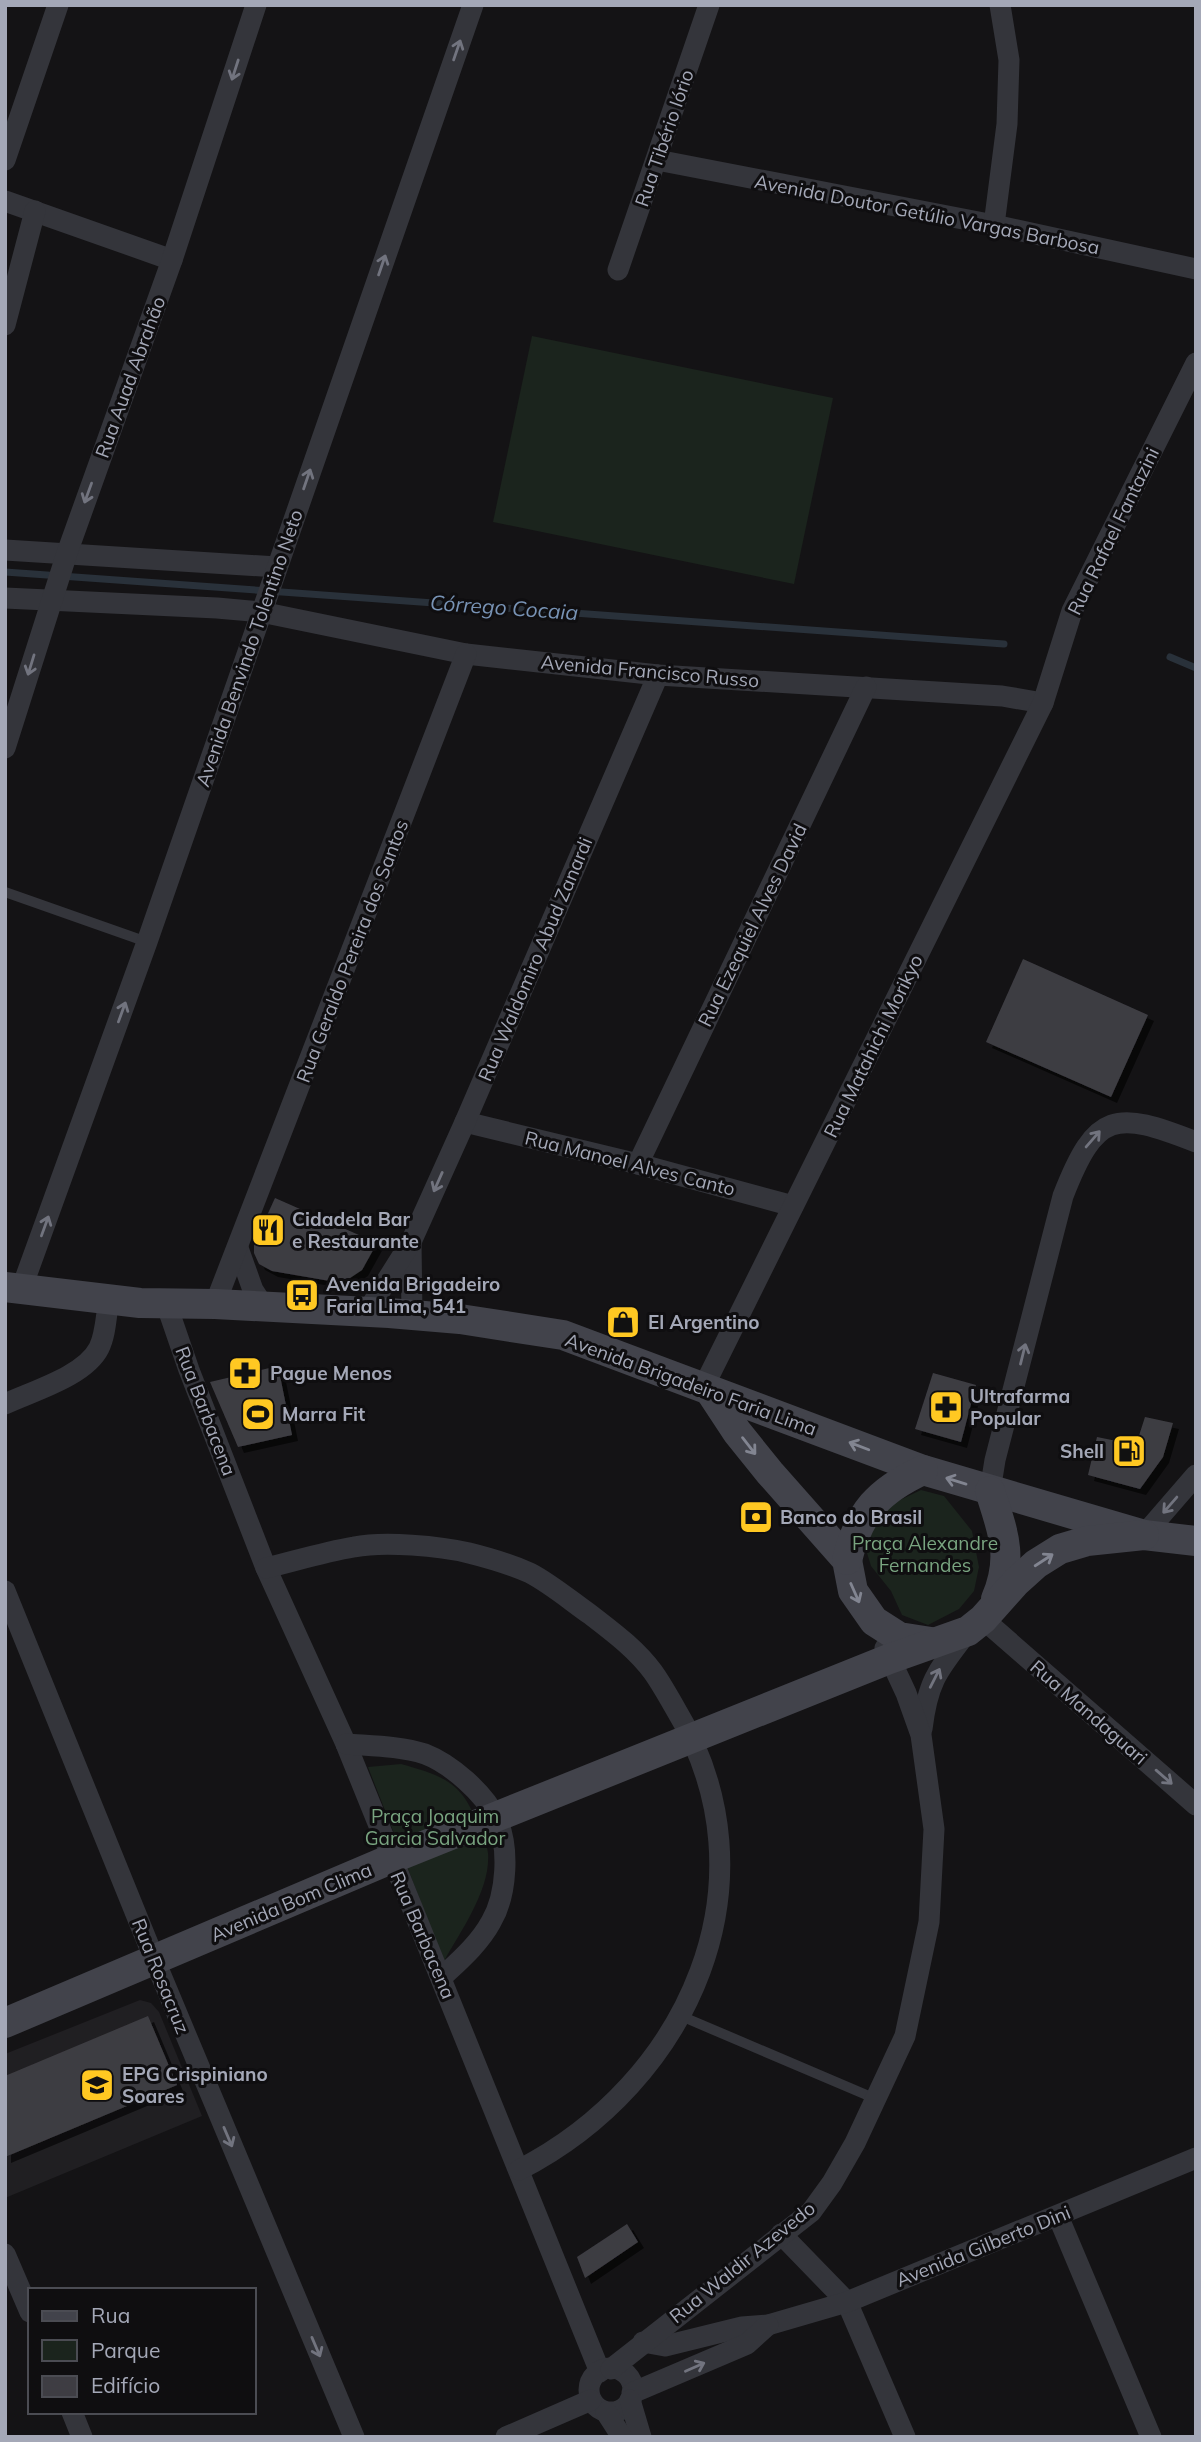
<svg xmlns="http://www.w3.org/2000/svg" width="1201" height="2442" font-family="Mulish,sans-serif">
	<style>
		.built { fill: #201f22 }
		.green { fill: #1b241d }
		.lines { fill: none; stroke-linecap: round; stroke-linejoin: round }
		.stream { stroke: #29313a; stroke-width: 7 }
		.building { fill: #3e3d43; filter: url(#shadow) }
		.service { stroke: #34353b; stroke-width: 10 }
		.minor { stroke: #34353b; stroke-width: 21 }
		.secondary { stroke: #42434b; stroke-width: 30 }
		.oneway { stroke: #72747f }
		.oneway2 { stroke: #828591 }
		.labels { text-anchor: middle; stroke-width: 6; stroke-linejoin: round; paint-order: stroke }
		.street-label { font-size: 19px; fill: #a4a8b7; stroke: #0f0e10 }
		.poi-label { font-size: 19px; font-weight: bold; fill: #a4a8b7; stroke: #0f0e10; text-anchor: start }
		.park-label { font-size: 19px; fill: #79a480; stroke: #0f0e10 }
		.water-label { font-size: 21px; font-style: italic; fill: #7893b5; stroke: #0f0e10 }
	</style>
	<defs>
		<filter id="shadow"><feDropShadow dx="6" dy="6" stdDeviation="0" flood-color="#0009"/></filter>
	</defs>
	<rect width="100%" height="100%" fill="#141315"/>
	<path class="built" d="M140 2000 151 2003 159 2012 202 2116 5 2198V2054Z"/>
	<g class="green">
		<path d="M532 336 833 398 794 584 493 522Z"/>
		<path d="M921 1490 944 1496 972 1531 979 1567 974 1591 959 1609 928 1625 902 1615 891 1591 871 1566 863 1540 881 1509Z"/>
		<path d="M401 1764C440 1775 462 1781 477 1823 480 1832 487 1843 488 1853 491 1889 461 1931 444 1961L368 1767Z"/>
	</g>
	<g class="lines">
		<g class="stream">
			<path d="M5 572 1004 644"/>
			<path d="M1170 657 1196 668"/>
		</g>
	</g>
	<g class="building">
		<path d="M1023 959 1148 1015 1111 1097 986 1042Z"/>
		<path d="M275 1198 377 1243 362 1270 350 1278 330 1281 272 1271 259 1264 254 1253V1244Z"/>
		<path d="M278 1366 292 1435 238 1447 210 1382Z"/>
		<path d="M933 1373 976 1385 961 1442 915 1429Z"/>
		<path d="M1145 1417 1173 1423 1163 1457 1140 1489 1088 1475 1097 1437 1136 1445Z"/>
		<path d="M148 2016 177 2085 5 2157V2076Z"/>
		<path d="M627 2224 638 2242 585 2278 577 2257Z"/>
	</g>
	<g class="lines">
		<g class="service">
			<path d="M5 892 147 942"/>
			<path d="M681 2016 876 2099"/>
		</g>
		<g class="minor">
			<path d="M5 160 58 5"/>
			<path d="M657 160 994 225 1196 269"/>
			<path d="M5 201 172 260"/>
			<path d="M994 225 1007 124 1009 60 1000 5"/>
			<path d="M618 270 709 5"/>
			<path d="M5 325 35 211"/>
			<path d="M5 550 277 567"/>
			<path d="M5 598 217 608 261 612 466 654 658 675 1002 696 1043 703"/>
			<path d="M5 748 67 553 172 260 256 5"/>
			<path d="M465 1122 638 1164 793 1206"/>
			<path d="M638 1164 866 687"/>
			<path d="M411 1242 412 1315"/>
			<path d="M238 1248 253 1290 264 1307"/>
			<path d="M21 1290 147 942 473 5"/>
			<path d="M166 1303 189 1370 266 1568 346 1744 600 2372"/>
			<path d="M215 1304 466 654"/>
			<path d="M367 1312 411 1242 465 1122 658 675"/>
			<path d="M703 1388 1043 703 1072 611 1196 363"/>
			<path d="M5 1404C33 1391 85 1376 99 1348 106 1334 106 1315 109 1299"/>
			<path d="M990 1491 995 1460 1063 1196C1096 1111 1115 1110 1196 1142"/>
			<path d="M1144 1535 1196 1475"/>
			<path d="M266 1568C295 1561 324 1552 354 1547 384 1541 440 1546 469 1553 489 1558 512 1565 530 1573 551 1584 571 1601 591 1615 613 1632 636 1649 653 1672 661 1683 668 1696 675 1708 780 1881 689 2083 519 2170"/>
			<path d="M5 1591 155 1961 354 2437"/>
			<path d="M983 1619 1196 1805"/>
			<path d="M922 1729C928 1679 939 1669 968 1631"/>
			<path d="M346 1744C372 1746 400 1746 425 1754 451 1764 484 1793 496 1818 510 1846 507 1895 491 1922 479 1944 459 1961 441 1978"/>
			<path d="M1058 2216 1151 2437"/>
			<path d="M781 2234 847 2302 905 2437"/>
			<path d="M5 2254 30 2312"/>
			<path d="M643 2342 665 2346 742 2327 768 2325 847 2302 1196 2158"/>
			<circle cx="611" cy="2390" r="22"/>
			<path d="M611 2369 811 2212 832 2183 855 2143 905 2036 929 1922 934 1829 921 1735 906 1693 885 1648"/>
			<path d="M632 2393 747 2344 768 2325"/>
			<path d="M630 2400 641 2437"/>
			<path d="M72 2412 82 2437"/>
			<path d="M606 2412 622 2437"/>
			<path d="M506 2437 591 2400"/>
		</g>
		<g class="secondary">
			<path d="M5 1287 140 1303 215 1304 389 1313 460 1319 563 1335 923 1470 1144 1535 1196 1541"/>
			<path d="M710 1391 737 1432 770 1473 847 1560 853 1591 874 1621 899 1637 931 1642"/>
			<path d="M990 1491C1003 1532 1014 1557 996 1599"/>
			<path d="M847 1560C859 1512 878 1491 923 1470"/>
			<path d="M5 2023 391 1859 889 1659 968 1631 983 1619 1016 1582 1036 1564 1060 1549 1087 1541 1144 1535"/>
		</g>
	</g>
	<defs><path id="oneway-shaft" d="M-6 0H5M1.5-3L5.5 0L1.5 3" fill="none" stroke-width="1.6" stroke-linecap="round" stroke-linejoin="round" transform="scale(1.75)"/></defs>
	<g class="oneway">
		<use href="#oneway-shaft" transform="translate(457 50) rotate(-71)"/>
		<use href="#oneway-shaft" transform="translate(235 70) rotate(108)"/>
		<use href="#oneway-shaft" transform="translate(382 265) rotate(-71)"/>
		<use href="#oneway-shaft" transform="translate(307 479) rotate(-71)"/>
		<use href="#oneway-shaft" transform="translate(88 493) rotate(110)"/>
		<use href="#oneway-shaft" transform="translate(31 665) rotate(107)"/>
		<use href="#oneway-shaft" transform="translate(122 1012) rotate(-70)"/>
		<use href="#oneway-shaft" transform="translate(1093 1139) rotate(-49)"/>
		<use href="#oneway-shaft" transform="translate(438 1182) rotate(114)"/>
		<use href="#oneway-shaft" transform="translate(45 1226) rotate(-70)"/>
		<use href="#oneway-shaft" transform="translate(1023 1354) rotate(-76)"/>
		<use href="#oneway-shaft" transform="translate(1170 1505) rotate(131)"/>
		<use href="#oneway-shaft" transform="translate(935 1678) rotate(-63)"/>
		<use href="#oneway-shaft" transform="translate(1164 1777) rotate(41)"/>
		<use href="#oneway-shaft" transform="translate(228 2137) rotate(67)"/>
		<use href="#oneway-shaft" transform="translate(316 2347) rotate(67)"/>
		<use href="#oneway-shaft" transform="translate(695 2367) rotate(-24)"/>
	</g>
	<g class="oneway2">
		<use href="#oneway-shaft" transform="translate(749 1446) rotate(52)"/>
		<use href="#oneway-shaft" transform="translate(859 1446) rotate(-159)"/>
		<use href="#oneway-shaft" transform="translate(956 1481) rotate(-163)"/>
		<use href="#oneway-shaft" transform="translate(1044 1560) rotate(-33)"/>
		<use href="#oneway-shaft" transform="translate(855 1593) rotate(66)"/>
	</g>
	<defs>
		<g id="restaurant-square" transform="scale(1.75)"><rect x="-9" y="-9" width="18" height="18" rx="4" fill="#ffc822" stroke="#0f0e10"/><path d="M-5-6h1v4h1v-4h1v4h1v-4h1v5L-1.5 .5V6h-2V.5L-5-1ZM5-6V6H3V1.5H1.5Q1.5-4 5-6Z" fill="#111"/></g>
		<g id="bus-square" transform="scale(1.75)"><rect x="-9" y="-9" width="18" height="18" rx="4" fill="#ffc822" stroke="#0f0e10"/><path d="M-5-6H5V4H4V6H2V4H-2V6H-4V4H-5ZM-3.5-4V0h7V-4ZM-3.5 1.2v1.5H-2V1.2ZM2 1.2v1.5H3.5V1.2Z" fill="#111"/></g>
		<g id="shop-square" transform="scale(1.75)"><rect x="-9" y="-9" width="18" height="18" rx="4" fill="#ffc822" stroke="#0f0e10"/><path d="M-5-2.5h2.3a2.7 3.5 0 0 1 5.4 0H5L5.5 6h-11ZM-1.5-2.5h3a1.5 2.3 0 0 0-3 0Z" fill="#111"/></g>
		<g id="pharmacy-square" transform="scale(1.75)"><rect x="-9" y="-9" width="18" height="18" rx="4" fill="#ffc822" stroke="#0f0e10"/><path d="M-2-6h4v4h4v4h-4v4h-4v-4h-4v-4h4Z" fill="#111"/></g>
		<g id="stadium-square" transform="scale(1.75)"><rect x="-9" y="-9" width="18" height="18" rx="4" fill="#ffc822" stroke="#0f0e10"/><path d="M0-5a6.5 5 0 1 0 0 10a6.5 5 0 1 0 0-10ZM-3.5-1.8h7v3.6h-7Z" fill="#111"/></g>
		<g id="fuel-square" transform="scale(1.75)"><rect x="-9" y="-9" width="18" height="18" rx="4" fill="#ffc822" stroke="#0f0e10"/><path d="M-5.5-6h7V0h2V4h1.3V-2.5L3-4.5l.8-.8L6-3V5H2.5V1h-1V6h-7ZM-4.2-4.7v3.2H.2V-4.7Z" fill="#111"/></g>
		<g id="bank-square" transform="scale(1.75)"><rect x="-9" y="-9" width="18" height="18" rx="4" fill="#ffc822" stroke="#0f0e10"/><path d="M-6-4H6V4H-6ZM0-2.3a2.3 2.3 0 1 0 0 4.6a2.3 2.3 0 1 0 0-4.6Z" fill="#111"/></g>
		<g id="school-square" transform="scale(1.75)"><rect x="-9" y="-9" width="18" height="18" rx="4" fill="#ffc822" stroke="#0f0e10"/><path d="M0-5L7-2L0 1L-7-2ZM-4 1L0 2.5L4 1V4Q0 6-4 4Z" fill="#111"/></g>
	</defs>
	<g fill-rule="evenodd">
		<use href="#restaurant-square" x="268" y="1230"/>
		<use href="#bus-square" x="302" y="1295"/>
		<use href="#shop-square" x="623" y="1322"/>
		<use href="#pharmacy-square" x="245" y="1373"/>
		<use href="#pharmacy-square" x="946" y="1407"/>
		<use href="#stadium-square" x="258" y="1414"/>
		<use href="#fuel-square" x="1129" y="1451"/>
		<use href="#bank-square" x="756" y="1517"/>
		<use href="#school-square" x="97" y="2085"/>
	</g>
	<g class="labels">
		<g class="street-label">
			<text transform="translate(664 138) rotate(-71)" y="7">Rua Tibério Iório</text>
			<text transform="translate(927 214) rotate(11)" y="7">Avenida Doutor Getúlio Vargas Barbosa</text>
			<text transform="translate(130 377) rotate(-70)" y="7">Rua Auad Abrahão</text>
			<text transform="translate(1113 531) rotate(-64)" y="7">Rua Rafael Fantazini</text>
			<text transform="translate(249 648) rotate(-71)" y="7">Avenida Benvindo Tolentino Neto</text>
			<text transform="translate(650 671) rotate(5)" y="7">Avenida Francisco Russo</text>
			<text transform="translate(752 925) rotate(-64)" y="7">Rua Ezequiel Alves David</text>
			<text transform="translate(352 951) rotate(-69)" y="7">Rua Geraldo Pereira dos Santos</text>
			<text transform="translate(535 959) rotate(-67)" y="7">Rua Waldomiro Abud Zanardi</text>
			<text transform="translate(873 1046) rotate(-64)" y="7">Rua Matahichi Morikyo</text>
			<text transform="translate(630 1163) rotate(14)" y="7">Rua Manoel Alves Canto</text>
			<text transform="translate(691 1384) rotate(20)" y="7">Avenida Brigadeiro Faria Lima</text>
			<text transform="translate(206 1411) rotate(69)" y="7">Rua Barbacena</text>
			<text transform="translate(1089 1712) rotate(41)" y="7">Rua Mandaguari</text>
			<text transform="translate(291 1902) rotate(-23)" y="7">Avenida Bom Clima</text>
			<text transform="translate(423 1935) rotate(67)" y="7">Rua Barbacena</text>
			<text transform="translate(161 1976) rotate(68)" y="7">Rua Rosacruz</text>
			<text transform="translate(983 2246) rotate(-22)" y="7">Avenida Gilberto Dini</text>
			<text transform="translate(742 2262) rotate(-39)" y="7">Rua Waldir Azevedo</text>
		</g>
		<g class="poi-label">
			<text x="292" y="1226">Cidadela Bar<tspan x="292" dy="22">e Restaurante</tspan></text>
			<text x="326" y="1291">Avenida Brigadeiro<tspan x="326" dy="22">Faria Lima, 541</tspan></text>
			<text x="648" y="1329">El Argentino</text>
			<text x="270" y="1380">Pague Menos</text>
			<text x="970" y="1403">Ultrafarma<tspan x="970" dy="22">Popular</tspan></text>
			<text x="282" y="1421">Marra Fit</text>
			<text x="1104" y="1458" text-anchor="end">Shell</text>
			<text x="780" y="1524">Banco do Brasil</text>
			<text x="122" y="2081">EPG Crispiniano<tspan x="122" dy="22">Soares</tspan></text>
		</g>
		<g class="park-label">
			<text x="925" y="1550">Praça Alexandre<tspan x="925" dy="22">Fernandes</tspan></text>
			<text x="435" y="1823">Praça Joaquim<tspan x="435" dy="22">Garcia Salvador</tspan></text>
		</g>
		<g class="water-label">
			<text transform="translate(504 608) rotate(4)" y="7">Córrego Cocaia</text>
		</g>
	</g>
	<rect width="1201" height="2442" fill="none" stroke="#a4a8b7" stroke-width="14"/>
	<rect x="28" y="2288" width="228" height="126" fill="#0f0e10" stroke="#4b4c53" stroke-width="2"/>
	<rect x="42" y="2311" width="35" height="10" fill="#42434b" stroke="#4b4c53" stroke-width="2"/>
	<text x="91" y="2323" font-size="21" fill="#a4a8b7">Rua</text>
	<rect x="42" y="2340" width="35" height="21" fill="#1b241d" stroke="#4b4c53" stroke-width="2"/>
	<text x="91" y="2358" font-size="21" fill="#a4a8b7">Parque</text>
	<rect x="42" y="2376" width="35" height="21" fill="#3e3d43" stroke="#4b4c53" stroke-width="2"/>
	<text x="91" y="2393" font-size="21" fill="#a4a8b7">Edifício</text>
</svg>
